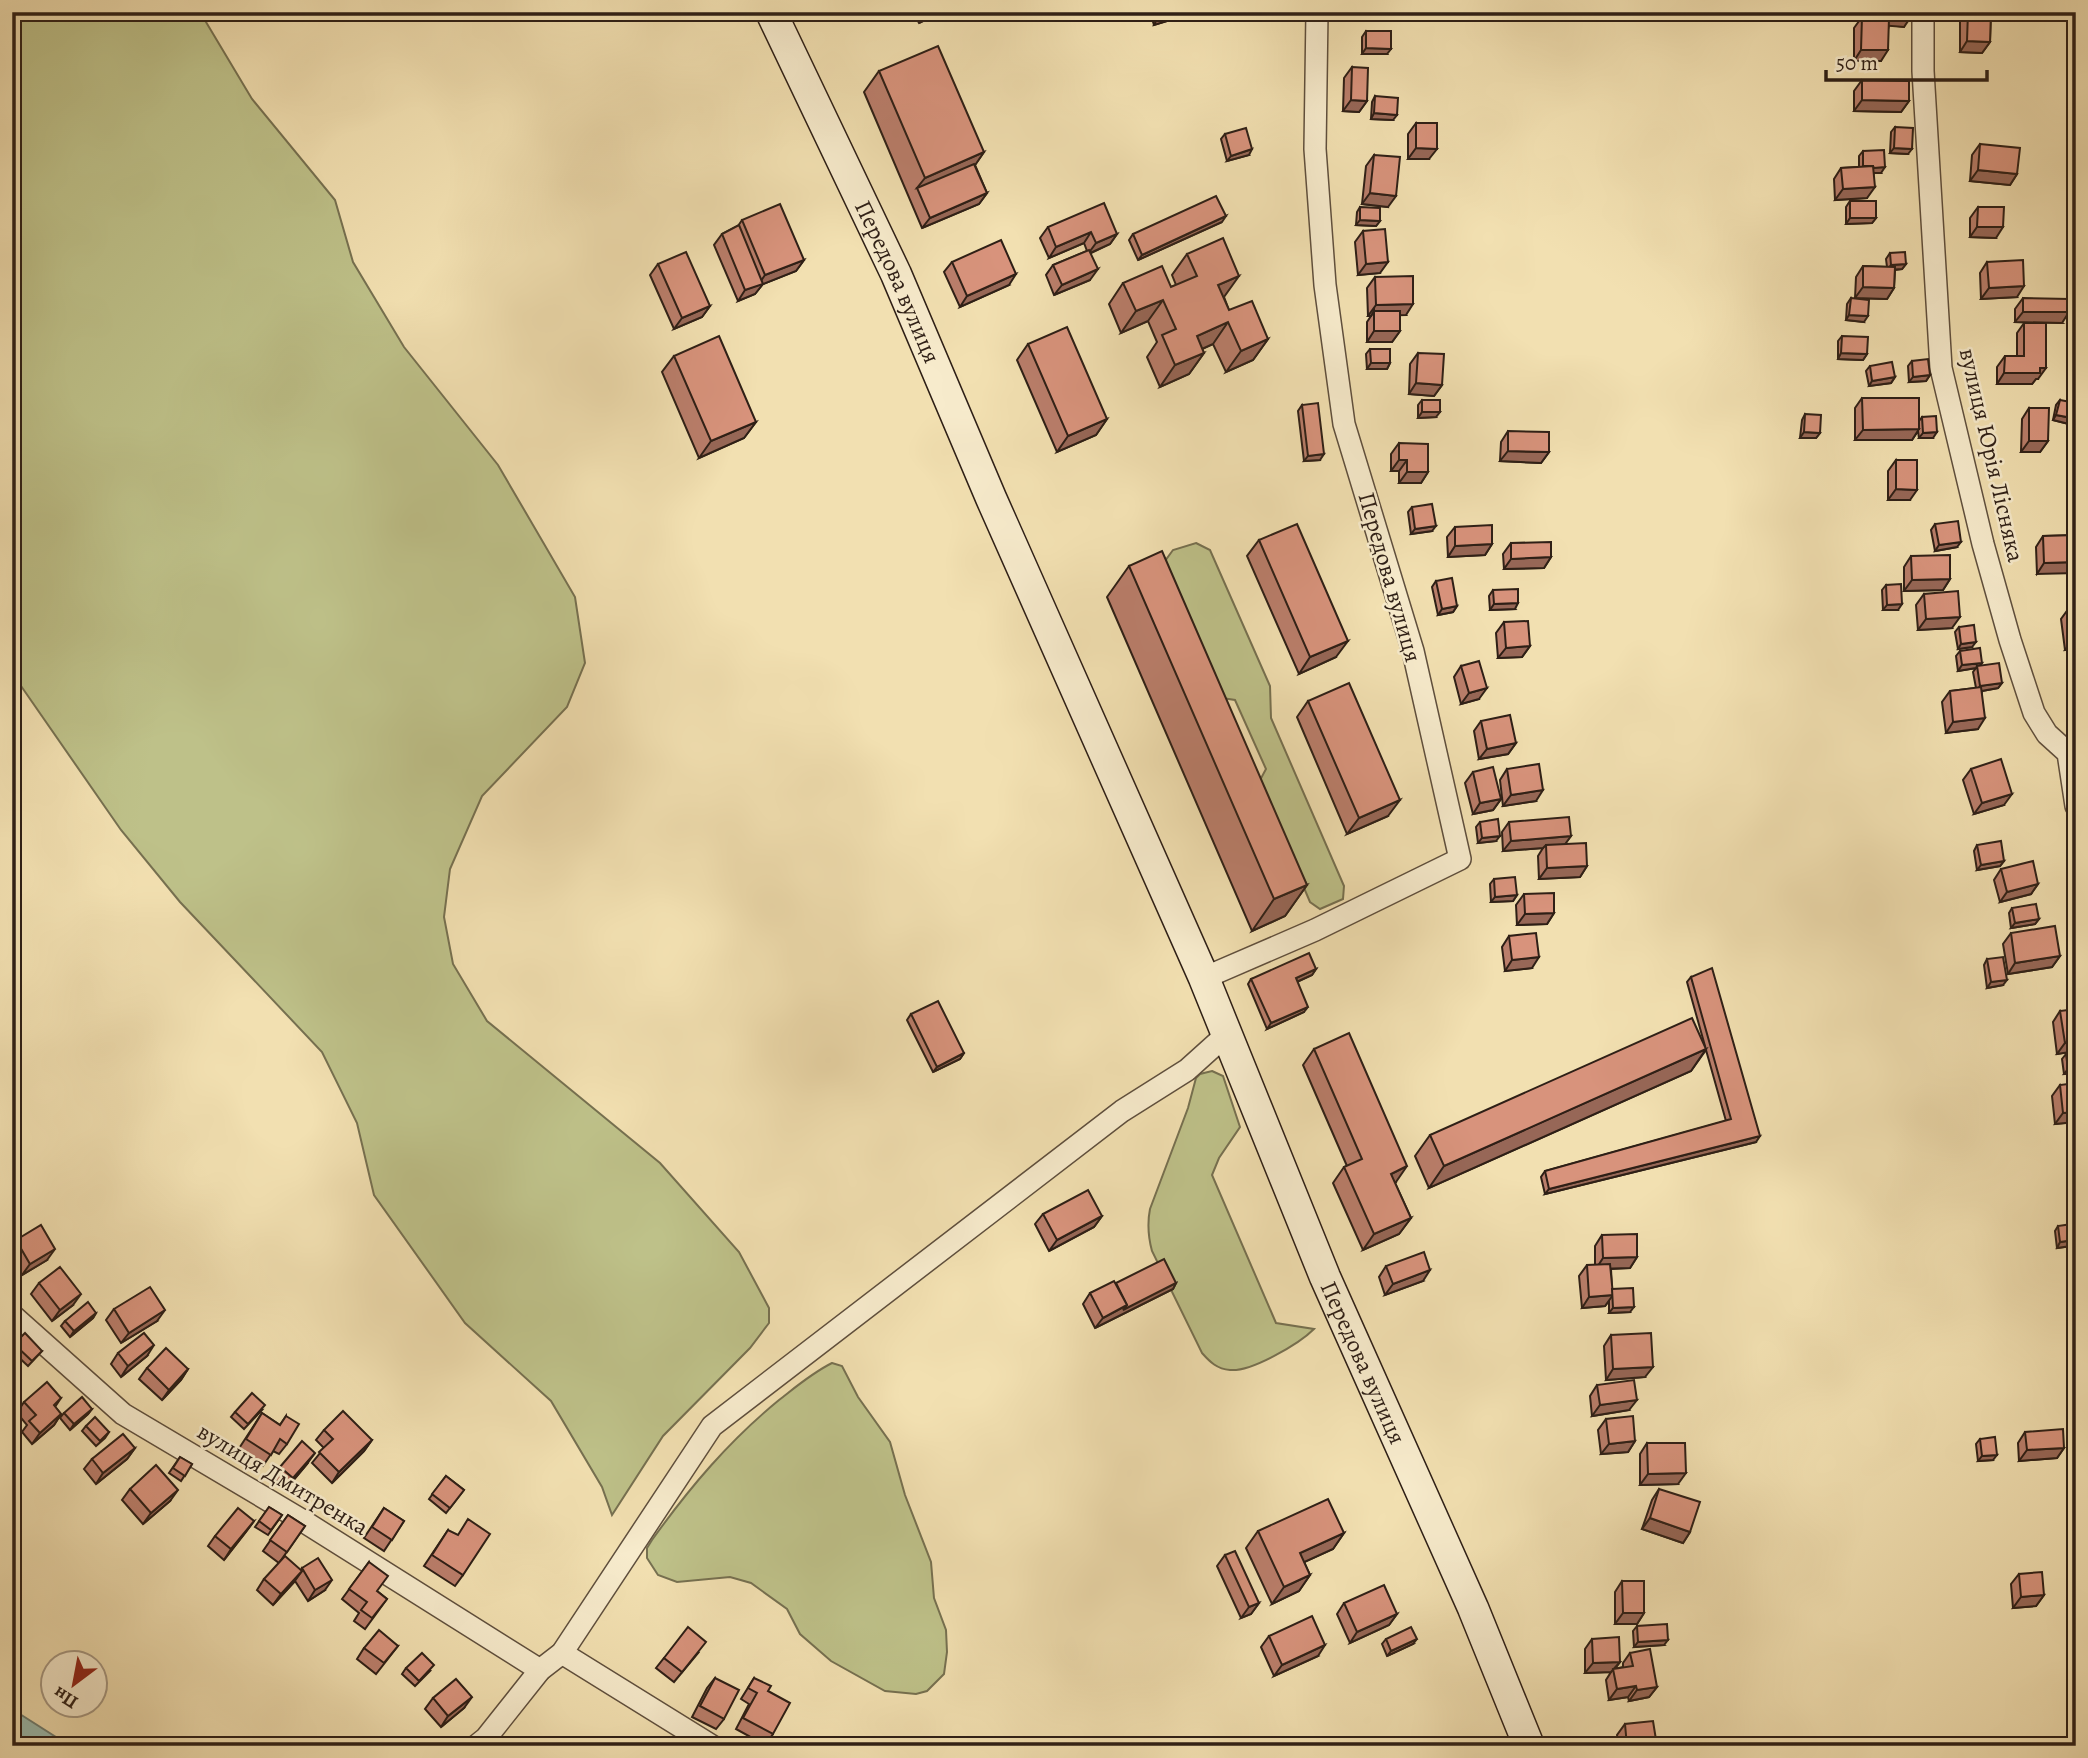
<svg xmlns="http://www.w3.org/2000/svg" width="2088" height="1758" font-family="Alegreya,serif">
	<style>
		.green { fill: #bec189; stroke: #767050; stroke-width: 2 }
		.water { fill: #9bbdb0; stroke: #6f7e72; stroke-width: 2 }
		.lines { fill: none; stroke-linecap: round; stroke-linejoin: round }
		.street-casing { stroke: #5f4f3d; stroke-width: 24 }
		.secondary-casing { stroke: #2e1f16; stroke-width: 33 }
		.street { stroke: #f7ebcc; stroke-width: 21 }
		.secondary { stroke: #f7ebcc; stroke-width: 30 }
		.wall { fill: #ba7e6b; stroke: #2e1f16; stroke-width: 2 }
		.shaded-wall { fill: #976757; stroke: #2e1f16; stroke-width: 2 }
		.building { fill: #d8937c; stroke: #2e1f16; stroke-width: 2 }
		.labels { text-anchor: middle; stroke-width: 5; stroke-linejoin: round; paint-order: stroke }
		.street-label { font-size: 24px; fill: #2e1f16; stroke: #f7ebcc }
	</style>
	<rect width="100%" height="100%" fill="#f2e0b1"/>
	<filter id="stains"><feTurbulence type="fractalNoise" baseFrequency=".00286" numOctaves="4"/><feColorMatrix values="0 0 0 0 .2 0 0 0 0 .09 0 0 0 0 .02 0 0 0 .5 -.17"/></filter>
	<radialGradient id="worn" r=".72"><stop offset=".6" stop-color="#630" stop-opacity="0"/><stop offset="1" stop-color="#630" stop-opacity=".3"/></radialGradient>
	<g class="green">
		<path d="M12 12H200L252 99 335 200 353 262 404 347 498 465 575 597 585 663 567 707 482 796 450 869 444 917 453 964 487 1021 660 1163 739 1252 769 1308V1323L750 1348 663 1436 612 1515 602 1487 551 1401 465 1323 374 1195 357 1123 322 1052 180 902 121 830 12 673Z"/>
		<path d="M1196 543 1210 550 1270 686 1271 718 1344 886 1343 899 1320 909 1310 902 1259 782 1266 769 1235 700 1222 698 1165 561 1173 550Z"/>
		<path d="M1212 1071 1223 1076 1240 1127 1219 1158 1212 1175 1276 1323 1314 1329C1299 1344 1251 1372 1230 1370 1217 1369 1210 1362 1202 1353L1152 1251C1148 1236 1147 1224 1150 1209L1188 1108 1196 1078 1200 1074Z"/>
		<path d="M832 1363 842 1366 858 1397 890 1442 905 1495 931 1562 934 1598 946 1630 947 1652 944 1674 927 1691 916 1694 885 1691 831 1661 800 1634 787 1609 751 1583 730 1577 677 1582 658 1575 647 1558V1548L652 1540C690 1487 729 1441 779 1400 797 1386 812 1373 832 1363Z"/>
	</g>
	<path class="water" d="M12 1709 70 1746H12Z"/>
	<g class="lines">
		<g class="street-casing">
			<g id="street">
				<path d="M1923 12V71L1941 368 1983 544 2010 640 2034 713 2047 734 2068 753 2076 806"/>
				<path d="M1204 978 1315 930 1460 859 1413 651 1344 424 1325 285 1315 149 1317 12"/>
				<path d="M12 1315 123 1414 300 1519 540 1670"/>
				<path d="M562 1653 712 1746"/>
				<path d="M476 1746 486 1738 540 1670 562 1653 712 1426 1122 1111 1187 1070 1227 1034"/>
			</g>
		</g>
		<g class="secondary-casing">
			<g id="secondary">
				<path id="s1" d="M771 12 896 274 991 498 1204 978 1325 1277 1473 1608 1529 1746"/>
			</g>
		</g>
		<use href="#street" class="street"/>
		<use href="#secondary" class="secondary"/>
	</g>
	<g class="wall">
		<path d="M913 12H941L919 23Z"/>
		<path d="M1150 12H1177L1178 14 1174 19 1154 25Z"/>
		<path d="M1880 12H1909L1904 27 1889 25 1881 61H1854V28L1862 17 1879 18Z"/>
		<path d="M1967 12H1991L1990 42 1982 53 1960 52V21Z"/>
		<path d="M1366 31 1387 54H1362V37Z"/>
		<path d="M1352 67 1367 101 1359 112 1343 111 1344 78Z"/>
		<path d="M879 71 984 152 975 165 987 193 979 204 922 228 864 92Z"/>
		<path d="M1862 80 1909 101 1901 112 1854 111V91Z"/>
		<path d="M1375 96 1393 120 1371 119 1372 102Z"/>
		<path d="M1416 123 1429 159H1408V134Z"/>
		<path d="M1895 127 1908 154 1890 153 1891 132Z"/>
		<path d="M1225 134 1249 155 1227 161 1221 139Z"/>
		<path d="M1980 144 2017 174 2010 185 1970 181 1972 155Z"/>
		<path d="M1863 151 1881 173H1874L1867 198 1835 200 1834 179 1841 168 1859 167V156Z"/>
		<path d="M1374 155 1388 207 1362 204 1366 166Z"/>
		<path d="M1850 201 1876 218 1872 223 1846 224V207Z"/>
		<path d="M1360 207 1380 221 1376 226 1356 225 1357 212Z"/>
		<path d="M1978 207 1996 238 1970 237V218Z"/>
		<path d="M742 220 804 260 796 271 763 284 755 294 738 301 714 245 722 234 738 226Z"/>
		<path d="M1222 222 1138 260 1129 240 1133 234Z"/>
		<path d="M1048 227 1117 234 1110 244 1091 253 1090 280 1054 295 1046 275 1053 265 1087 251 1084 243 1049 258 1040 238Z"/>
		<path d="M1363 231 1380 273 1358 275 1355 242Z"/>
		<path d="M1890 253 1906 264 1902 269 1895 270 1894 288 1887 299 1855 298 1856 277 1863 266 1887 267 1886 259Z"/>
		<path d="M1187 254 1224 297 1229 310 1268 339 1253 360 1226 372 1213 344 1202 349 1204 353 1189 374 1160 387 1147 357 1157 342 1148 321 1121 333 1109 304 1123 283 1171 287 1176 285 1172 275Z"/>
		<path d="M952 262 1009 285 960 307 944 272Z"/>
		<path d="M1987 262 2017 297 1981 299 1980 273Z"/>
		<path d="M658 264 710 306 702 317 674 329 650 275Z"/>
		<path d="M1375 277 1406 315H1400V331L1392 342H1367V322L1371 316H1368L1367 288Z"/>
		<path d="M1851 298 1864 322 1846 320 1847 304Z"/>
		<path d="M2023 298 2062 323 2015 322V309Z"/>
		<path d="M2024 323 2038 379H2036L2032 384H1997V367L2005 356H2017V333Z"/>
		<path d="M1842 336 1867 354 1863 360 1838 359V341Z"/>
		<path d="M1028 344 1107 419 1096 435 1057 452 1017 360Z"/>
		<path d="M1370 349 1390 363 1387 369H1367L1366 354Z"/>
		<path d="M1418 353 1442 385 1434 396 1409 394 1410 364Z"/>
		<path d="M674 356 756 422 744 438 699 458 662 372Z"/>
		<path d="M1912 361 1930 375 1926 381 1909 382 1908 366Z"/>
		<path d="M1870 366 1895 377 1891 383 1869 386 1866 371Z"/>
		<path d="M1862 398 1919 421 1922 417 1933 438H1919L1918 431 1912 440H1855V408Z"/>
		<path d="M1422 400 1436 417 1418 418V405Z"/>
		<path d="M2060 400 2069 424 2053 420 2056 405Z"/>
		<path d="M1302 405 1320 460 1304 461 1298 411Z"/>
		<path d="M2029 408 2048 441 2040 452H2021L2022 419Z"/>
		<path d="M1805 414 1820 433 1816 438H1800L1802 420Z"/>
		<path d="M1508 431 1549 452 1541 463 1500 461 1501 442Z"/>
		<path d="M1399 443 1428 472 1421 483H1399V471H1391V454Z"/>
		<path d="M1896 460 1910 500H1888V471Z"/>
		<path d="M1412 507 1432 531 1411 534 1408 512Z"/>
		<path d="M1935 524 1957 547 1935 551 1931 530Z"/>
		<path d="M1455 527 1492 544 1485 555 1448 557 1447 537Z"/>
		<path d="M2076 535 2037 574 2036 547 2043 536Z"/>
		<path d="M1259 540 1336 657 1299 674 1247 556Z"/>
		<path d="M1511 543 1551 557 1544 568 1504 569 1503 554Z"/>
		<path d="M1911 556 1950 579 1943 590 1904 591V567Z"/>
		<path d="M1129 566 1307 885 1285 916 1252 931 1107 597Z"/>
		<path d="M1436 581 1457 606 1453 612 1438 615 1432 587Z"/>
		<path d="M1886 585 1898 610H1883L1882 590Z"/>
		<path d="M1493 590 1515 609 1490 610 1489 596Z"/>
		<path d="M1924 594 1952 628 1918 630 1916 605Z"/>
		<path d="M2069 608 2076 649 2065 650 2061 619Z"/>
		<path d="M1504 622 1530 646 1522 657 1498 658 1496 633Z"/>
		<path d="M1959 627 1972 647 1958 649 1955 632Z"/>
		<path d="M1960 651 1982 663 1980 666 2002 683 1998 688 1982 691 1978 729 1946 733 1942 702 1950 691 1976 688 1973 672 1976 668 1958 671 1956 656Z"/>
		<path d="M1461 666 1479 699 1461 704 1454 677Z"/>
		<path d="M1308 701 1388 816 1347 834 1297 717Z"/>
		<path d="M1481 721 1516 743 1508 754 1479 759 1474 731Z"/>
		<path d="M1507 769 1536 801 1503 806 1500 780Z"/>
		<path d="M1971 769 2004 805 1974 814 1963 780Z"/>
		<path d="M1473 772 1501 799 1493 810 1473 814 1465 783Z"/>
		<path d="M1480 822 1496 841 1478 843 1476 827Z"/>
		<path d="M1509 822 1571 836 1565 844 1587 866 1580 877 1539 879 1538 856 1543 848 1503 851 1502 832Z"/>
		<path d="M1977 845 2004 861 2000 866 1977 870 1974 851Z"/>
		<path d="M2001 869 2038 884 2031 894 2000 902 1994 880Z"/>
		<path d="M1494 879 1517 895 1513 901 1491 902 1490 884Z"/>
		<path d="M1524 894 1554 913 1547 924 1517 925 1516 905Z"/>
		<path d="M2012 908 2039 919 2035 924 2011 928 2009 913Z"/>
		<path d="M2011 933 2060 956 2052 967 2008 974 2003 944Z"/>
		<path d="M1509 936 1532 968 1505 971 1502 947Z"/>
		<path d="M1987 959 2003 985 1987 988 1984 965Z"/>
		<path d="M1316 969 1312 975 1297 982 1304 1012 1267 1029 1248 984 1251 979Z"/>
		<path d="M1691 977 1756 1142 1545 1194 1541 1177 1545 1171 1726 1121 1706 1050 1691 1071 1429 1188 1415 1156 1430 1135 1705 1046 1687 982Z"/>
		<path d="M2060 1011 2076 1051 2057 1054 2053 1022Z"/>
		<path d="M911 1014 964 1053 960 1059 933 1072 907 1020Z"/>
		<path d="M1314 1049 1396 1182 1395 1183 1411 1218 1399 1234 1363 1250 1333 1183 1344 1167 1347 1166 1303 1065Z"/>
		<path d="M2066 1054 2076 1073 2064 1074 2062 1059Z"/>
		<path d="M2060 1085 2076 1122 2055 1124 2052 1096Z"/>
		<path d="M2076 1158V1180H2073L2071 1164Z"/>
		<path d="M1043 1214 1102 1216 1094 1227 1049 1251 1035 1224Z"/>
		<path d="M2058 1226 2074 1240 2071 1246 2057 1248 2055 1231Z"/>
		<path d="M1602 1235 1637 1257 1630 1268 1611 1269 1612 1289 1630 1312 1609 1313V1301L1605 1306 1582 1308 1579 1276 1587 1265H1595V1246Z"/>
		<path d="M16 1240 47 1260 22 1275 12 1258V1244Z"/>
		<path d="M1386 1266 1423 1281 1385 1295 1379 1277Z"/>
		<path d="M39 1283 73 1305 52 1321 31 1294Z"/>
		<path d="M1116 1283H1176L1173 1289 1095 1328 1083 1304 1090 1293Z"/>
		<path d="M114 1309 157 1321 121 1343 106 1320Z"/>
		<path d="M96 1313 93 1318 70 1337 61 1326 65 1321Z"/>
		<path d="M1611 1335 1645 1377 1606 1380 1604 1346Z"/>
		<path d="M14 1344 42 1351 28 1366 12 1351V1347Z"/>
		<path d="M118 1353 147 1356 121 1377 111 1364Z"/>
		<path d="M147 1368 188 1369 181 1380 162 1400 139 1379Z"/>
		<path d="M1597 1385 1629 1410 1592 1416 1590 1396Z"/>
		<path d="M61 1398 55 1407 61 1414 54 1425 32 1444 22 1432 27 1425 17 1413 24 1402Z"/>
		<path d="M92 1409 88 1414 70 1430 60 1418 64 1413Z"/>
		<path d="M262 1410 244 1429 231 1417 235 1412Z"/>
		<path d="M262 1413 280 1425 286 1416 287 1444 279 1454 273 1451 263 1466 238 1450Z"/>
		<path d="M2076 1416V1450H2068V1427Z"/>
		<path d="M1606 1419 1635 1441 1628 1452 1601 1454 1598 1430Z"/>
		<path d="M86 1426 109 1432 105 1438 96 1446 82 1431Z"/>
		<path d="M324 1430 372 1440 364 1451 332 1483 312 1463 324 1448 316 1440Z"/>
		<path d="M2025 1432 2064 1448 2057 1458 2019 1461 2018 1443Z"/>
		<path d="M1980 1439 1993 1460 1978 1461 1976 1444Z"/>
		<path d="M1647 1443 1678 1484 1640 1485V1454Z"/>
		<path d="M135 1448 127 1459 96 1484 84 1469 92 1459Z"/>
		<path d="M180 1457 192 1464 181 1481 169 1473Z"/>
		<path d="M307 1464 286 1489 272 1477 280 1467Z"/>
		<path d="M446 1476 464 1490 446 1513 429 1499Z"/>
		<path d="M130 1489 170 1501 143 1524 122 1500Z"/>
		<path d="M1659 1489 1690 1532 1683 1543 1642 1529 1652 1500Z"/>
		<path d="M269 1507 282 1515 268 1535 255 1527Z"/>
		<path d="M384 1508 404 1521 384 1551 364 1538Z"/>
		<path d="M288 1515 305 1526 279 1563 263 1551Z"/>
		<path d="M254 1521 224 1560 208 1546 215 1536Z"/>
		<path d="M448 1530 463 1575 455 1586 424 1566Z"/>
		<path d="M1258 1531 1344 1533 1333 1549 1304 1562 1310 1575 1299 1591 1272 1604 1246 1548Z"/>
		<path d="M1225 1555 1259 1603 1251 1614 1241 1618 1217 1566Z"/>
		<path d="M369 1562 377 1591 387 1599 365 1629 354 1621 359 1613 342 1599Z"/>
		<path d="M302 1568 325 1590 308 1601 295 1581 273 1605 257 1590 264 1579 301 1570Z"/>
		<path d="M2019 1574 2044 1595 2036 1606 2013 1608 2011 1584Z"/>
		<path d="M1622 1581 1644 1613 1637 1624H1615V1592Z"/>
		<path d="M1344 1603 1397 1614 1389 1625 1350 1643 1337 1614Z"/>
		<path d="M1637 1626 1664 1645 1634 1647 1633 1631Z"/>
		<path d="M1269 1636 1318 1656 1274 1676 1261 1647Z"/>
		<path d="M1386 1639 1413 1644 1387 1656 1382 1644Z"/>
		<path d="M1592 1639 1620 1662 1615 1669 1623 1667V1663L1630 1653 1657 1687 1649 1697 1629 1701 1628 1697 1609 1700 1606 1680 1611 1672 1585 1673V1649Z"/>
		<path d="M398 1646 376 1674 357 1659 364 1648Z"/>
		<path d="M698 1653 674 1682 656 1668 664 1658Z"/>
		<path d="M406 1668 430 1671 415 1686 402 1674Z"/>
		<path d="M715 1678 724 1719 716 1729 692 1717 707 1688Z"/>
		<path d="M754 1678 773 1734 765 1745 736 1729 749 1704 741 1699Z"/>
		<path d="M433 1698 464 1708 441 1727 425 1709Z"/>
		<path d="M1625 1724 1657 1746H1619L1617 1735Z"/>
	</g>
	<g class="shaded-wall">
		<path d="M934 12H941L919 23 923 18Z"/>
		<path d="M1373 13H1401L1397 18H1369Z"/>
		<path d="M1178 14 1174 19 1154 25 1157 19Z"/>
		<path d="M1883 19 1908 21 1904 27 1879 25Z"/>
		<path d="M1967 41 1990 42 1982 53 1960 52Z"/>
		<path d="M1366 48 1391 49 1387 54H1362Z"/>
		<path d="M1861 50H1888L1881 61H1854Z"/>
		<path d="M1351 100 1367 101 1359 112 1343 111Z"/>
		<path d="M1862 100 1909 101 1901 112 1854 111Z"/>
		<path d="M1374 113 1397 115 1393 120 1371 119Z"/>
		<path d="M1416 148 1437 149 1429 159H1408Z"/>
		<path d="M1894 148 1912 149 1908 154 1890 153Z"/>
		<path d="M1252 149 1249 155 1227 161 1231 156Z"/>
		<path d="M984 152 969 174 917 188 925 178Z"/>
		<path d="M1885 167 1881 173H1860L1863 168Z"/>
		<path d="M1978 170 2017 174 2010 185 1970 181Z"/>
		<path d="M1875 187 1867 198 1835 200 1843 189Z"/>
		<path d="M987 193 979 204 922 228 930 218Z"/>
		<path d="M1370 193 1396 196 1388 207 1362 204Z"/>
		<path d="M1226 216 1222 222 1138 260 1142 255Z"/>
		<path d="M1850 218H1876L1872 223 1846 224Z"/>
		<path d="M1360 220 1380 221 1376 226 1356 225Z"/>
		<path d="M1977 227H2003L1996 238 1970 237Z"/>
		<path d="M1091 232 1084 243 1049 258 1056 247Z"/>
		<path d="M1117 234 1110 244 1088 254 1096 243Z"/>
		<path d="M804 260 796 271 763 284 755 294 738 301 745 290 758 285 765 275Z"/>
		<path d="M1388 262 1380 273 1358 275 1366 264Z"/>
		<path d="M1906 264 1902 269 1887 270 1891 265Z"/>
		<path d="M1098 269 1090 280 1054 295 1062 285Z"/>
		<path d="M1016 274 1009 285 960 307 967 296Z"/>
		<path d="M1239 276 1224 297 1203 306 1218 285Z"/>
		<path d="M2024 286 2017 297 1981 299 1989 288Z"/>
		<path d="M1863 287 1894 288 1887 299 1855 298Z"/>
		<path d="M1163 300 1148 321 1121 333 1136 311Z"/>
		<path d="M1413 304 1406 315 1374 316V311L1371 316H1368L1376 305Z"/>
		<path d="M710 306 702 317 674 329 682 318Z"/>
		<path d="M2023 312H2069L2062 323 2015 322Z"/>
		<path d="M1849 315 1868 316 1864 322 1846 320Z"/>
		<path d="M1228 322 1213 344 1182 358 1197 336Z"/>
		<path d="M1374 331H1400L1392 342H1367Z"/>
		<path d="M1268 339 1253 360 1226 372 1241 351Z"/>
		<path d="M1204 353 1189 374 1160 387 1175 365Z"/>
		<path d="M1841 353 1867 354 1863 360 1838 359Z"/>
		<path d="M1371 363H1390L1387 369H1367Z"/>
		<path d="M2040 368H2046L2038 379H2036L2032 384H1997L2004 373Z"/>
		<path d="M1930 375 1926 381 1909 382 1913 377Z"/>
		<path d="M1895 377 1891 383 1869 386 1872 381Z"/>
		<path d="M1416 383 1442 385 1434 396 1409 394Z"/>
		<path d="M1422 412H1440L1436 417 1418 418Z"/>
		<path d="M2056 415 2072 418 2069 424 2053 420Z"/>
		<path d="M1107 419 1096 435 1057 452 1068 436Z"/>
		<path d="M756 422 744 438 699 458 711 441Z"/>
		<path d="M1919 429 1912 440H1855L1863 430Z"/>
		<path d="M1804 432 1820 433 1816 438H1800Z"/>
		<path d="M1937 432 1933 438H1919L1923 433Z"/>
		<path d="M2029 441H2048L2040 452H2021Z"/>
		<path d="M1508 451 1549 452 1541 463 1500 461Z"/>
		<path d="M1324 454 1320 460 1304 461 1308 456Z"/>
		<path d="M1399 460H1407L1399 471H1391Z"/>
		<path d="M1407 472H1428L1421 483H1399Z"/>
		<path d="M1896 489 1917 490 1910 500H1888Z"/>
		<path d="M1436 526 1432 531 1411 534 1415 529Z"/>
		<path d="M1961 542 1957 547 1935 551 1939 545Z"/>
		<path d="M1492 544 1485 555 1448 557 1455 546Z"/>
		<path d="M1551 557 1544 568 1504 569 1511 559Z"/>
		<path d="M2076 562V573L2037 574 2044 563Z"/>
		<path d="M1950 579 1943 590 1904 591 1912 580Z"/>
		<path d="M1518 603 1515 609 1490 610 1494 604Z"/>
		<path d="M1902 604 1898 610H1883L1887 605Z"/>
		<path d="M1457 606 1453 612 1438 615 1442 609Z"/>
		<path d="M1960 617 1952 628 1918 630 1926 619Z"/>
		<path d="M2073 639H2076V649L2065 650Z"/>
		<path d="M1348 641 1336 657 1299 674 1310 657Z"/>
		<path d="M1976 642 1972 647 1958 649 1961 644Z"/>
		<path d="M1530 646 1522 657 1498 658 1506 648Z"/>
		<path d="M1982 663 1978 668 1977 666 1976 668 1958 671 1962 665Z"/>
		<path d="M2002 683 1998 688 1976 692 1980 686Z"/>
		<path d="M1487 688 1479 699 1461 704 1469 693Z"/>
		<path d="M1985 718 1978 729 1946 733 1953 722Z"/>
		<path d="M1516 743 1508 754 1479 759 1487 749Z"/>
		<path d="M1543 790 1536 801 1503 806 1511 795Z"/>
		<path d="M2012 794 2004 805 1974 814 1982 803Z"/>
		<path d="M1501 799 1493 810 1473 814 1480 803Z"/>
		<path d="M1400 800 1388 816 1347 834 1359 818Z"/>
		<path d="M1500 836 1496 841 1478 843 1482 838Z"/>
		<path d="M1571 836 1563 847 1546 845 1543 848 1503 851 1511 841Z"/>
		<path d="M2004 861 2000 866 1977 870 1981 865Z"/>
		<path d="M1587 866 1580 877 1539 879 1547 868Z"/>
		<path d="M2038 884 2031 894 2000 902 2007 892Z"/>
		<path d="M1307 885 1285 916 1252 931 1274 899Z"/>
		<path d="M1517 895 1513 901 1491 902 1495 897Z"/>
		<path d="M1554 913 1547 924 1517 925 1525 914Z"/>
		<path d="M2039 919 2035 924 2011 928 2015 923Z"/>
		<path d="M2060 956 2052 967 2008 974 2015 963Z"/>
		<path d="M1539 957 1532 968 1505 971 1512 960Z"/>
		<path d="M1316 969 1312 975 1292 984 1296 978Z"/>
		<path d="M2007 980 2003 985 1987 988 1991 982Z"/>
		<path d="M1308 1007 1304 1012 1267 1029 1271 1023Z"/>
		<path d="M2076 1041V1051L2057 1054 2065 1043Z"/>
		<path d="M1706 1049 1691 1071 1429 1188 1444 1166Z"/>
		<path d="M964 1053 960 1059 933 1072 937 1067Z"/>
		<path d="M2076 1068V1073L2064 1074 2068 1069Z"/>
		<path d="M2076 1112V1122L2055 1124 2063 1113Z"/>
		<path d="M1760 1136 1756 1142 1545 1194 1549 1189Z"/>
		<path d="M1407 1166 1396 1182 1380 1190 1391 1174Z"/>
		<path d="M1102 1216 1094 1227 1049 1251 1057 1240Z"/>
		<path d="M1411 1218 1399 1234 1363 1250 1374 1234Z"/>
		<path d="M2074 1240 2071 1246 2057 1248 2060 1242Z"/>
		<path d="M55 1249 47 1260 22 1275 30 1264Z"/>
		<path d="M1637 1257 1630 1268 1596 1269 1603 1258Z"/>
		<path d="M1430 1270 1423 1281 1385 1295 1393 1284Z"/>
		<path d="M1176 1283 1173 1289 1095 1328 1103 1318 1127 1305Z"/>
		<path d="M81 1294 73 1305 52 1321 60 1310Z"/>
		<path d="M1613 1295 1605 1306 1582 1308 1589 1297Z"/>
		<path d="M1634 1307 1630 1312 1609 1313 1613 1308Z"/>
		<path d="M165 1310 157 1321 121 1343 129 1333Z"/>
		<path d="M96 1313 93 1318 70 1337 74 1331Z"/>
		<path d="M154 1345 147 1356 121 1377 128 1366Z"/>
		<path d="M1653 1367 1645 1377 1606 1380 1613 1369Z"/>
		<path d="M188 1369 181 1380 162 1400 169 1390Z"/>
		<path d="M1637 1400 1629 1410 1592 1416 1600 1405Z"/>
		<path d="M92 1409 88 1414 70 1430 74 1424Z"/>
		<path d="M61 1414 54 1425 32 1444 40 1433Z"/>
		<path d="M372 1440 364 1451 332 1483 339 1472Z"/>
		<path d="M2076 1440V1450H2068Z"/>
		<path d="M1635 1441 1628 1452 1601 1454 1609 1444Z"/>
		<path d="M135 1448 127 1459 96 1484 103 1473Z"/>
		<path d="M2064 1448 2057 1458 2019 1461 2027 1450Z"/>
		<path d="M315 1453 307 1464 286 1489 293 1478Z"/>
		<path d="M1997 1455 1993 1460 1978 1461 1982 1456Z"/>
		<path d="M1686 1473 1678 1484 1640 1485 1648 1474Z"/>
		<path d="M178 1490 170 1501 143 1524 151 1513Z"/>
		<path d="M1650 1518 1690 1532 1683 1543 1642 1529Z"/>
		<path d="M254 1521 246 1532 224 1560 231 1549Z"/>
		<path d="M1344 1533 1333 1549 1289 1569 1300 1553Z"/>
		<path d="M302 1571 294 1582 273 1605 281 1594Z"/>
		<path d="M1310 1575 1299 1591 1272 1604 1284 1587Z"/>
		<path d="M332 1580 325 1590 308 1601 315 1590Z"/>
		<path d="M2044 1595 2036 1606 2013 1608 2021 1597Z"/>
		<path d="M1259 1603 1251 1614 1241 1618 1249 1607Z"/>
		<path d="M1623 1613H1644L1637 1624H1615Z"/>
		<path d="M1397 1614 1389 1625 1350 1643 1357 1632Z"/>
		<path d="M1417 1639 1413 1644 1387 1656 1391 1651Z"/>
		<path d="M1668 1640 1664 1645 1634 1647 1638 1642Z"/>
		<path d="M1325 1645 1318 1656 1274 1676 1282 1665Z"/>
		<path d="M1620 1662 1611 1672 1585 1673 1593 1663Z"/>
		<path d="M1636 1686 1628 1697 1609 1700 1617 1689Z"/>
		<path d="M1657 1687 1649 1697 1629 1701 1637 1690Z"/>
		<path d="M472 1697 464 1708 441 1727 448 1716Z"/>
	</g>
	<g class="building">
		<path d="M920 12H934L923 18Z"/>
		<path d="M1155 12H1177L1178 14 1157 19Z"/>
		<path d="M1373 12H1401V13Z"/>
		<path d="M1883 12H1909L1908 21 1889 20V18H1883Z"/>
		<path d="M1968 12H1991L1990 42 1967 41Z"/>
		<path d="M1862 17 1889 18 1888 50H1861Z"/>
		<path d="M1366 31H1391V49L1366 48Z"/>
		<path d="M938 46 984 152 925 178 879 71Z"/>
		<path d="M1352 67 1368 68 1367 101 1351 100Z"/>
		<path d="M1862 80 1909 81V101L1862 100Z"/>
		<path d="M1375 96 1398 98 1397 115 1374 113Z"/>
		<path d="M1416 123H1437V149L1416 148Z"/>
		<path d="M1895 127 1913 128 1912 149 1894 148Z"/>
		<path d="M1246 128 1252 149 1231 156 1225 134Z"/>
		<path d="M1980 144 2020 148 2017 174 1978 170Z"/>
		<path d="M1884 150 1885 167 1874 168 1873 166H1863V151Z"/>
		<path d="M1374 155 1400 157 1396 196 1370 193Z"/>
		<path d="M974 164 987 193 930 218 917 188Z"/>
		<path d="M1873 166 1875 187 1843 189 1841 168Z"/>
		<path d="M1216 196 1226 216 1142 255 1133 234Z"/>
		<rect x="1850" y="201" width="26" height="17"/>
		<path d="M1104 203 1117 234 1096 243 1091 232 1056 247 1048 227Z"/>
		<path d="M780 204 804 260 765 275 742 220Z"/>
		<path d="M1360 207 1380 208V221L1360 220Z"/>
		<path d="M1978 207H2004L2003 227H1977Z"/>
		<path d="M739 225 763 284 745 290 722 234Z"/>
		<path d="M1385 229 1388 262 1366 264 1363 231Z"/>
		<path d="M1223 238 1239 276 1218 285 1229 310 1252 301 1268 339 1241 351 1228 322 1197 336 1204 353 1175 365 1162 335 1176 329 1163 300 1136 311 1123 283 1162 266 1171 287 1197 276 1187 254Z"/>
		<path d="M1001 240 1016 274 967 296 952 262Z"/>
		<path d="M1089 250 1098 269 1062 285 1053 265Z"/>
		<path d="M686 252 710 306 682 318 658 264Z"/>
		<path d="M1905 252 1906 264 1891 265 1890 253Z"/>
		<path d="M2023 260 2024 286 1989 288 1987 262Z"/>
		<path d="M1863 266 1895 267 1894 288 1863 287Z"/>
		<path d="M1413 276V304L1376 305 1375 277Z"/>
		<path d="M1851 298 1869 300 1868 316 1849 315Z"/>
		<path d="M2023 298 2069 299V312H2023Z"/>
		<rect x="1374" y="311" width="26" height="20"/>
		<path d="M2024 323H2046V368H2040V373H2004L2005 356H2024Z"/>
		<path d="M1067 327 1107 419 1068 436 1028 344Z"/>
		<path d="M719 336 756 422 711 441 674 356Z"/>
		<path d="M1842 336 1868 337 1867 354 1841 353Z"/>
		<path d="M1370 349H1390V363H1371Z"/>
		<path d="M1418 353 1444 354 1442 385 1416 383Z"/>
		<path d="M1928 359 1930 375 1913 377 1912 361Z"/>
		<path d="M1892 362 1895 377 1872 381 1870 366Z"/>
		<path d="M1862 398H1919V429L1863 430Z"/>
		<rect x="1422" y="400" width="18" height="12"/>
		<path d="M2060 400 2076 403 2072 418 2056 415Z"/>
		<path d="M1318 403 1324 454 1308 456 1302 405Z"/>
		<path d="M2029 408H2049L2048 441H2029Z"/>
		<path d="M1805 414 1821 415 1820 433 1804 432Z"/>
		<path d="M1936 416 1937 432 1923 433 1922 417Z"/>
		<path d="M1508 431 1549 432V452L1508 451Z"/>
		<path d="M1399 443 1428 444V472H1407V460H1399Z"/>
		<path d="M1896 460H1917V490L1896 489Z"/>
		<path d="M1432 504 1436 526 1415 529 1412 507Z"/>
		<path d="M1958 521 1961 542 1939 545 1935 524Z"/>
		<path d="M1297 524 1348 641 1310 657 1259 540Z"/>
		<path d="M1492 525V544L1455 546V527Z"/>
		<path d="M2076 535V562L2044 563 2043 536Z"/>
		<path d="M1551 542V557L1511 559V543Z"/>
		<path d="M1162 551 1307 885 1274 899 1129 566Z"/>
		<path d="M1950 555V579L1912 580 1911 556Z"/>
		<path d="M1452 578 1457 606 1442 609 1436 581Z"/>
		<path d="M1901 584 1902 604 1887 605 1886 585Z"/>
		<path d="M1518 589V603L1494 604 1493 590Z"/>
		<path d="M1958 591 1960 617 1926 619 1924 594Z"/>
		<path d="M2076 607V639H2073L2069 608Z"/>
		<path d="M1528 621 1530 646 1506 648 1504 622Z"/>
		<path d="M1974 625 1976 642 1961 644 1959 627Z"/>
		<path d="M1980 648 1982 663 1962 665 1960 651Z"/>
		<path d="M1479 661 1487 688 1469 693 1461 666Z"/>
		<path d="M1999 663 2002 683 1980 686 1977 666Z"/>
		<path d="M1349 683 1400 800 1359 818 1308 701Z"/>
		<path d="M1981 687 1985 718 1953 722 1950 691Z"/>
		<path d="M1510 715 1516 743 1487 749 1481 721Z"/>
		<path d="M2001 759 2012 794 1982 803 1971 769Z"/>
		<path d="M1539 764 1543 790 1511 795 1507 769Z"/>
		<path d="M1493 767 1501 799 1480 803 1473 772Z"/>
		<path d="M1569 817 1571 836 1511 841 1509 822Z"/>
		<path d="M1498 819 1500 836 1482 838 1480 822Z"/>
		<path d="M2001 841 2004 861 1981 865 1977 845Z"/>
		<path d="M1586 843 1587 866 1547 868 1546 845Z"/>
		<path d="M2033 861 2038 884 2007 892 2001 869Z"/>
		<path d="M1515 877 1517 895 1495 897 1494 879Z"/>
		<path d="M1554 893V913L1525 914 1524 894Z"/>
		<path d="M2036 904 2039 919 2015 923 2012 908Z"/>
		<path d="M2055 926 2060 956 2015 963 2011 933Z"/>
		<path d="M1536 933 1539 957 1512 960 1509 936Z"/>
		<path d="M1309 953 1316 969 1296 978 1308 1007 1271 1023 1251 979Z"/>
		<path d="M2003 957 2007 980 1991 982 1987 959Z"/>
		<path d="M1712 968 1760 1136 1549 1189 1545 1171 1731 1119 1691 977Z"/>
		<path d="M938 1001 964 1053 937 1067 911 1014Z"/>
		<path d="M2076 1009V1041L2065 1043 2060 1011Z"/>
		<path d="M1692 1018 1706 1049 1444 1166 1430 1135Z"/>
		<path d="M1349 1033 1407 1166 1391 1174 1411 1218 1374 1234 1344 1167 1362 1159 1314 1049Z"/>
		<path d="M2076 1052V1068L2068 1069 2066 1054Z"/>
		<path d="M2076 1083V1112L2063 1113 2060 1085Z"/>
		<path d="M1088 1190 1102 1216 1057 1240 1043 1214Z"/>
		<path d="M2072 1224 2074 1240 2060 1242 2058 1226Z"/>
		<path d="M41 1225 55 1249 30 1264 16 1240Z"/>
		<path d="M1637 1234V1257L1603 1258 1602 1235Z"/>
		<path d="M1424 1252 1430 1270 1393 1284 1386 1266Z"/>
		<path d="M1164 1259 1176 1283 1123 1310 1127 1305 1116 1283Z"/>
		<path d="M1610 1264 1613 1295 1589 1297 1587 1265Z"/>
		<path d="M60 1267 81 1294 60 1310 39 1283Z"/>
		<path d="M1114 1281 1127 1305 1103 1318 1090 1293Z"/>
		<path d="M150 1287 165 1310 129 1333 114 1309Z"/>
		<path d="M1633 1288 1634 1307 1613 1308 1612 1289Z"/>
		<path d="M88 1302 96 1313 74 1331 65 1321Z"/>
		<path d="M25 1333 42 1351 32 1361 14 1344Z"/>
		<path d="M144 1333 154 1345 128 1366 118 1353Z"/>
		<path d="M1651 1333 1653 1367 1613 1369 1611 1335Z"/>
		<path d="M166 1348 188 1369 169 1390 147 1368Z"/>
		<path d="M1634 1380 1637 1400 1600 1405 1597 1385Z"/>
		<path d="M47 1382 61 1398 54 1405 61 1414 40 1433 29 1421 36 1415 24 1402Z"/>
		<path d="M252 1393 265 1405 248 1424 235 1412Z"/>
		<path d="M82 1397 92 1409 74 1424 64 1413Z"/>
		<path d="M343 1411 372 1440 339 1472 319 1452 333 1439 324 1430Z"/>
		<path d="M262 1413 280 1425 286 1416 299 1424 287 1444 280 1439 271 1455 246 1439Z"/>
		<path d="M1633 1416 1635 1441 1609 1444 1606 1419Z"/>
		<path d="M95 1417 109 1432 100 1441 86 1426Z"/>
		<path d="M2063 1429 2064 1448 2027 1450 2025 1432Z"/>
		<path d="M123 1434 135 1448 103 1473 92 1459Z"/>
		<path d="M1995 1437 1997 1455 1982 1456 1980 1439Z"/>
		<path d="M302 1441 315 1453 293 1478 280 1467Z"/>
		<path d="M1647 1443H1685L1686 1473 1648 1474Z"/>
		<path d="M180 1457 192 1464 185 1476 173 1468Z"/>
		<path d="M156 1465 178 1490 151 1513 130 1489Z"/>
		<path d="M446 1476 464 1490 450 1508 432 1494Z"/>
		<path d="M1659 1489 1700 1502 1690 1532 1650 1518Z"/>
		<path d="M1328 1499 1344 1533 1300 1553 1310 1575 1284 1587 1258 1531Z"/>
		<path d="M269 1507 282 1515 271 1530 259 1521Z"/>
		<path d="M238 1508 254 1521 231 1549 215 1536Z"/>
		<path d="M384 1508 404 1521 392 1540 372 1527Z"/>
		<path d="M288 1515 305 1526 287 1552 270 1540Z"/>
		<path d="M468 1519 490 1534 463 1575 432 1555 448 1530 458 1535Z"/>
		<path d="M1235 1551 1259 1603 1249 1607 1225 1555Z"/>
		<path d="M285 1556 302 1571 281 1594 264 1579Z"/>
		<path d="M318 1558 332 1580 315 1590 302 1568Z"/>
		<path d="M369 1562 388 1576 377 1591 387 1599 372 1618 361 1610 367 1602 349 1589Z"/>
		<path d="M2042 1572 2044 1595 2021 1597 2019 1574Z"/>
		<path d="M1622 1581H1644V1613H1623Z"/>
		<path d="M1384 1585 1397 1614 1357 1632 1344 1603Z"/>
		<path d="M1312 1616 1325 1645 1282 1665 1269 1636Z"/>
		<path d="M1667 1624 1668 1640 1638 1642 1637 1626Z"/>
		<path d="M688 1627 706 1642 682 1672 664 1658Z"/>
		<path d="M1411 1627 1417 1639 1391 1651 1386 1639Z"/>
		<path d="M379 1630 398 1646 384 1663 364 1648Z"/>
		<path d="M1619 1637 1620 1662 1593 1663 1592 1639Z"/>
		<path d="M1650 1649 1657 1687 1637 1690 1636 1686 1617 1689 1613 1669 1633 1666 1630 1653Z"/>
		<path d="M422 1653 434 1665 419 1681 406 1668Z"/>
		<path d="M715 1678 739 1690 724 1719 700 1706Z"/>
		<path d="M754 1678 771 1686 768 1691 790 1703 773 1734 743 1718 757 1693 748 1688Z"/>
		<path d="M456 1679 472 1697 448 1716 433 1698Z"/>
		<path d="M1653 1721 1657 1746H1627L1625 1724Z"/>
		<path d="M655 1740 662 1746H650Z"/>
	</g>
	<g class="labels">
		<g class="street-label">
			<text dy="8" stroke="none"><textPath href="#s1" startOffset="298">Передова вулиця</textPath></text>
			<text transform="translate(1992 455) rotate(77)" y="8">вулиця Юрія Лісняка</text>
			<text transform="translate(1390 577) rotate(74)" y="8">Передова вулиця</text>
			<text dy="8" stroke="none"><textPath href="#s1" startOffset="1475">Передова вулиця</textPath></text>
			<text transform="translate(283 1479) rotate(31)" y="8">вулиця Дмитренка</text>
		</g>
	</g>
	<rect width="2088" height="1758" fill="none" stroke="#f2e0b1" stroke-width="42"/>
	<rect x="14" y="14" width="2060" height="1730" fill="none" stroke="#2e1f16" stroke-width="3.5"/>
	<rect x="21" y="21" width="2046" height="1716" fill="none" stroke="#2e1f16" stroke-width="2"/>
	<g transform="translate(74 1684) rotate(212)"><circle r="33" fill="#f7ebcc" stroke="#a79983" stroke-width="2"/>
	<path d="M0-5L12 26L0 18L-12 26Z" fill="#8f2418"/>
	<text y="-10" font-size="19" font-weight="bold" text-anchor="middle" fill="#2e1f16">Пн</text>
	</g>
	<path d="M1826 70v10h161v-10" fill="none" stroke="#2e1f16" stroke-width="3.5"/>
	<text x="1836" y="70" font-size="21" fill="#2e1f16" stroke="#f7ebcc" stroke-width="5" paint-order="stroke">50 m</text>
	<rect width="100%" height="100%" filter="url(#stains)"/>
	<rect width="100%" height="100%" fill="url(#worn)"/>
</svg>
